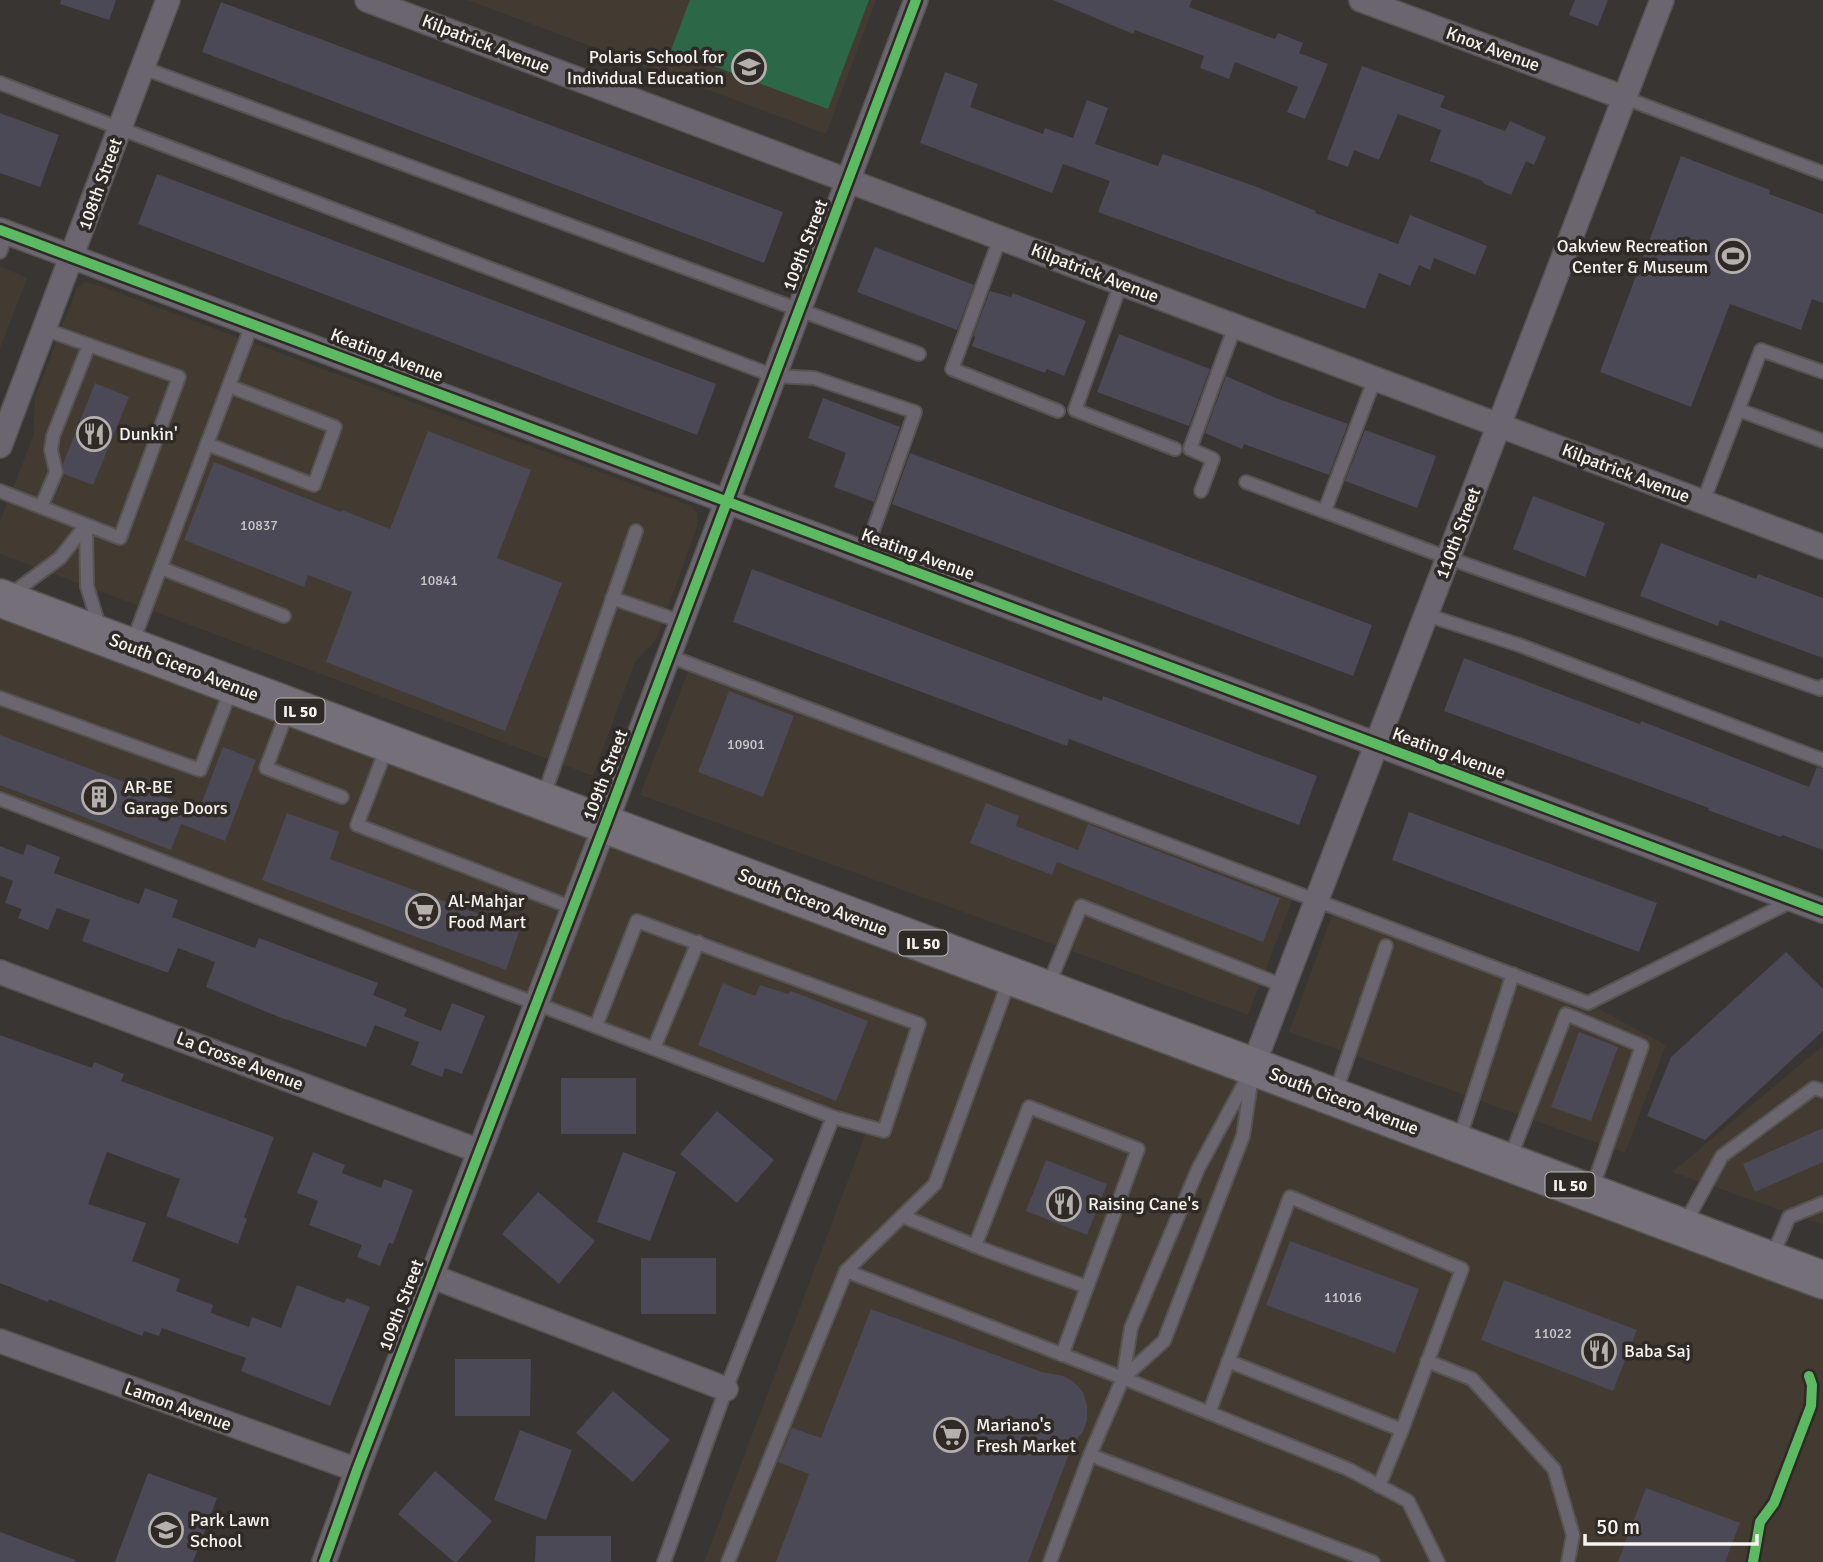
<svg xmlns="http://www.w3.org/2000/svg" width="1823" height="1562" font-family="Signika,sans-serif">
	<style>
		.built { fill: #433a32 }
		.green { fill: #2c6748 }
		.building { fill: #4b4956 }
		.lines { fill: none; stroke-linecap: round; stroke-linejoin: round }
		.service-casing { stroke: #565351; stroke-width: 16 }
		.minor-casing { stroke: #565351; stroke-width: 26 }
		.primary-casing { stroke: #565351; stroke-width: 40 }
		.service { stroke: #6b656f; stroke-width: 12 }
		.minor { stroke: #6b656f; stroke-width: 23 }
		.primary { stroke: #746f79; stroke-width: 37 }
		.cycleway-casing { stroke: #302a26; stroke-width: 15 }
		.cycleway { stroke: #5cba63; stroke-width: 10 }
		.labels { text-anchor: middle; stroke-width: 7; stroke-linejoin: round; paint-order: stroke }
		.number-label { font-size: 14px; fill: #cbc8ca }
		.shield { fill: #302a26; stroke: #bbb7b3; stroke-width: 2 }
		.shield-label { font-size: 16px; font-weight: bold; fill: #f6f3f0 }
		.street-label { font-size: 18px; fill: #f6f3f0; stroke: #302a26 }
		.poi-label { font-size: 18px; fill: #f6f3f0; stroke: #302a26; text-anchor: start }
	</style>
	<rect width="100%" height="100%" fill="#383532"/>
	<g class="built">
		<path d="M467 0H876L826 134Z"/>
		<path d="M0 266 27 278 0 349Z"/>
		<path d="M85 282 98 285 691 506 697 513 698 525 656 640 635 662 593 776 0 554V521L33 436 35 397 77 288Z"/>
		<path d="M0 598 1823 1280V1562H704L868 1127 0 799Z"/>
		<path d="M691 664 1298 893 1292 901 1248 1015 640 795Z"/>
		<path d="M1335 907 1588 1003 1666 1045 1625 1153 1289 1032Z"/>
		<path d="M1823 1047V1225L1672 1172 1820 1048Z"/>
	</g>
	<path class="green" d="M690 0H869L828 109 671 50Z"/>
	<g class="building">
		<path d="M61 0H116L109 20 60 4Z"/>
		<path d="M1053 0H1192L1189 7 1275 39 1278 33 1303 43 1299 53 1328 64 1305 119 1287 112 1298 87 1235 62 1229 79 1200 68 1204 56 1135 30 1133 34Z"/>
		<path d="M1575 0H1608L1598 26 1569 15Z"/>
		<path d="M221 2 783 212 764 263 202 52Z"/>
		<path d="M1362 66 1445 96 1440 107 1505 131 1510 121 1546 137 1534 165 1526 161 1511 195 1483 183V181L1430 161 1441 130 1398 114 1379 160 1354 150 1348 167 1327 159Z"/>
		<path d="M945 72 978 84 970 107 1043 134 1045 128 1073 138 1087 100 1108 108 1095 144 1158 166 1163 154 1257 187 1316 211 1315 213 1398 244 1410 215 1487 246 1475 275 1434 258 1430 270 1419 265 1410 286 1379 273 1365 309 1098 212 1110 181 1063 164 1052 193 920 143Z"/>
		<path d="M0 113 59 135 40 187 0 173Z"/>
		<path d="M1681 156 1770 190 1769 194 1823 214V303L1812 299 1801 330 1730 304 1691 407 1600 372Z"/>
		<path d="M157 174 716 384 697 435 138 224Z"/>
		<path d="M875 247 974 285 957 330 857 292Z"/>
		<path d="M990 291 1011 297 1013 293 1086 321 1064 376 1047 369 1045 373 972 346 975 337 973 336Z"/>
		<path d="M1119 334 1210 369 1189 426 1097 392Z"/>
		<path d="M1226 376 1276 398 1348 424 1329 475 1244 444 1242 449 1205 433Z"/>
		<path d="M95 383 129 397 93 485 64 474 63 464Z"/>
		<path d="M823 398 900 427 874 502 834 487 846 453 808 438Z"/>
		<path d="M1365 430 1436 456 1417 508 1345 481Z"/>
		<path d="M428 431 531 470 497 558 562 583 505 731 326 662 352 592 308 575 304 587 184 540 214 462 341 512 342 510 390 529Z"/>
		<path d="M910 453 1372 625 1353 676 892 504Z"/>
		<path d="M1533 496 1605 523 1585 577 1513 549Z"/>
		<path d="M1661 543 1756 579 1758 574 1823 598V658L1720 620 1718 626 1640 596Z"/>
		<path d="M752 569 1102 701 1103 696 1317 776 1299 825 1069 739 1067 746 733 622Z"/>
		<path d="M1464 658 1640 724 1641 721 1809 787 1817 767 1823 769V850L1782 835 1781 837 1708 810 1709 808 1444 711Z"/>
		<path d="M729 691 794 716 763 797 698 772Z"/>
		<path d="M0 735 199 810 223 747 256 760 225 841 181 824 171 850 0 785Z"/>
		<path d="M986 803 1019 816 1016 826 1078 850 1088 824 1280 898 1263 942 1057 862 1052 875 970 843Z"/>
		<path d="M1409 812 1657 903 1639 952 1392 860Z"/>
		<path d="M287 813 339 832 330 859 520 929 506 970 262 880Z"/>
		<path d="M27 844 60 857 54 873 139 904 145 888 178 900 172 917 255 948 259 938 378 983 373 995 407 1009 404 1016 441 1031 452 1003 485 1016 462 1074 445 1068 442 1077 411 1065 419 1042 375 1025 366 1047 279 1017 206 987 215 962 178 948 168 973 82 941 90 920 57 908 48 930 18 918 22 909 5 903 13 881 0 876V846L23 855Z"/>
		<path d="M1786 952 1823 989V1031L1705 1140 1647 1116 1671 1057Z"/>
		<path d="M723 983 755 996 760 985 788 994 791 991 868 1021 836 1101 698 1045Z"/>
		<path d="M1579 1032 1618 1047 1591 1121 1551 1107Z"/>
		<path d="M0 1035 92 1068 94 1062 124 1074 121 1081 274 1137 244 1217 247 1219 238 1244 166 1216 180 1179 107 1152 88 1204 146 1223 132 1261 180 1279 176 1291 213 1305 211 1313 249 1327 252 1317 281 1328 297 1285 344 1303 347 1298 370 1307 330 1406 241 1371 246 1358 162 1328 159 1336 144 1331 142 1336 49 1299 48 1302 0 1283Z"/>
		<rect x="561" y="1078" width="75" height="56"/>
		<path d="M717 1111 774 1160 737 1203 680 1154Z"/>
		<path d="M1823 1128V1162L1755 1192 1743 1164Z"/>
		<path d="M313 1152 345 1165 342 1173 381 1188 384 1179 413 1190 393 1244 389 1243 380 1266 357 1257 362 1245 309 1225 318 1201 297 1193Z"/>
		<path d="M623 1152 676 1172 650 1241 597 1222Z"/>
		<path d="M1046 1160 1107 1184 1087 1235 1026 1211Z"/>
		<path d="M538 1192 595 1241 559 1284 502 1234Z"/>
		<path d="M1290 1241 1419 1289 1395 1353 1266 1305Z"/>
		<rect x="641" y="1258" width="75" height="56"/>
		<path d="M1504 1280 1637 1330 1613 1391 1481 1340Z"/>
		<path d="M871 1309 1042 1372 1064 1376 1074 1382 1083 1392 1087 1405V1420L1083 1432 1073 1443 1028 1562H776L809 1474 778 1462 792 1428 821 1438Z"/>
		<path d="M455 1359H531L530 1416H455Z"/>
		<path d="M613 1391 670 1440 633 1482 576 1433Z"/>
		<path d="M520 1430 572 1450 546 1520 494 1500Z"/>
		<path d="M435 1471 492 1521 457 1562H454L398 1514Z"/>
		<path d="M148 1473 217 1498 193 1562H115Z"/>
		<path d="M1646 1488 1740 1523 1725 1562H1618Z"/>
		<path d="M0 1532 75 1560V1562H0Z"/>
		<path d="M536 1536H611V1562H535Z"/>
	</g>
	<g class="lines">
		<g class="service-casing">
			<g id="service">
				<path d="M143 68 919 354"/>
				<path d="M0 83 774 376 814 378 915 412 865 553"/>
				<path d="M1625 98 1823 173"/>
				<path d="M1000 238 952 369 1058 411"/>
				<path d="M0 252 7 232"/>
				<path d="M1121 283 1075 410 1175 449"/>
				<path d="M1739 410 1823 441"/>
				<path d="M207 444 314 485 335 427 229 386"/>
				<path d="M1246 482 1448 558 1820 689 1823 686"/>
				<path d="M0 491 120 538 179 377 44 329"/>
				<path d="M1201 491 1213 459 1190 449 1235 326"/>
				<path d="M1703 502 1761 350 1823 372"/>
				<path d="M41 507 56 472 51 450 53 436 89 345"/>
				<path d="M1325 510 1375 378"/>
				<path d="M86 525 87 586 100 629"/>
				<path d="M161 568 284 616"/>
				<path d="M10 595 60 558 86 525"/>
				<path d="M612 598 682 622"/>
				<path d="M1427 615 1519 645 1823 760"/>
				<path d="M132 644 252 324"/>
				<path d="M669 656 1588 1003 1794 900"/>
				<path d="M0 698 200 770 232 687"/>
				<path d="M288 710 266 768 342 797"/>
				<path d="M387 747 357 825 573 908"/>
				<path d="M543 798 636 531"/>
				<path d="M0 799 833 1117 884 1131 919 1024 637 921 596 1026"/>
				<path d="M1048 986 1081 906 1284 986"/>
				<path d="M654 1048 698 942"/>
				<path d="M1335 1094 1386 946"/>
				<path d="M1459 1140 1513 974"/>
				<path d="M1510 1158 1566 1014 1642 1046 1592 1189"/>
				<path d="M902 1216 988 1251 1087 1287"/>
				<path d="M1684 1225 1722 1156 1814 1088 1823 1091"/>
				<path d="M975 1246 1029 1107 1138 1149 1062 1355"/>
				<path d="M1772 1257 1789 1217 1823 1203"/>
				<path d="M846 1271 1123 1378 1348 1469 1408 1501 1438 1562"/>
				<path d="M1228 1361 1402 1430"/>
				<path d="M1427 1361 1472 1379 1554 1469 1573 1535 1568 1562"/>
				<path d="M1123 1378 1164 1341 1243 1136 1252 1076"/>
				<path d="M1209 1413 1290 1197 1462 1269 1402 1430 1379 1486"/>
				<path d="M1090 1455 1373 1562"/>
				<path d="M664 1562 726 1389 833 1117"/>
				<path d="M728 1562 846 1271 935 1184 1010 978"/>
				<path d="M1050 1562 1090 1455 1123 1378 1131 1328 1198 1169 1252 1069"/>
			</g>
		</g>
		<g class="minor-casing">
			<g id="minor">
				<path d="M367 0 1823 547"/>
				<path d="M1361 0 1625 98"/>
				<path d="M0 230 1823 911"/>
				<path d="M0 446 168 0"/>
				<path d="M0 972 479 1151"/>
				<path d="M1253 1066 1662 0"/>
				<path d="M431 1276 726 1389"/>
				<path d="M0 1341 357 1470"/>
				<path d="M324 1562 357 1470 605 825 916 0"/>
			</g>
		</g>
		<g class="primary-casing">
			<path id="primary" d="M0 598 1823 1280"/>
		</g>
		<use href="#service" class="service"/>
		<use href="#minor" class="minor"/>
		<use href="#primary" class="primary"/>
		<g class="cycleway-casing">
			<g id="cycleway">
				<path d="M0 230 1823 911"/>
				<path d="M324 1562 357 1470 605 825 916 0"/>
				<path d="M1753 1562 1760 1522 1774 1503 1811 1406 1812 1385 1809 1376"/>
			</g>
		</g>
		<use href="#cycleway" class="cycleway"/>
	</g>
	<defs>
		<g id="school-ring" transform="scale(1.75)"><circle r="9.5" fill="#302a26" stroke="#b4b0ae" stroke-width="1.5"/><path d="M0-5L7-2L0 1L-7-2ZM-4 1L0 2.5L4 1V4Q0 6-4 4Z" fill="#b4b0ae"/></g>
		<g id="stadium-ring" transform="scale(1.75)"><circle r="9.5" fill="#302a26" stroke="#b4b0ae" stroke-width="1.5"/><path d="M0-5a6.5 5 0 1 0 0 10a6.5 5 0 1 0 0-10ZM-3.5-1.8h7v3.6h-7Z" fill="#b4b0ae"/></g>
		<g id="restaurant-ring" transform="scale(1.75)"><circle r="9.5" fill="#302a26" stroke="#b4b0ae" stroke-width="1.5"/><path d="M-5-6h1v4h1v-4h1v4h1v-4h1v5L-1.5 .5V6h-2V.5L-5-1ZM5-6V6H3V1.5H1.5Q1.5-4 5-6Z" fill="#b4b0ae"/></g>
		<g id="building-ring" transform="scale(1.75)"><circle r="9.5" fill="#302a26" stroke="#b4b0ae" stroke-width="1.5"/><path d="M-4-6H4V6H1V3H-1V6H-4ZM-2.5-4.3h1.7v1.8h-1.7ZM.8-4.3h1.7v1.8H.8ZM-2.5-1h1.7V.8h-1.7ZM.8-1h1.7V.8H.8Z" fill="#b4b0ae"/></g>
		<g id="supermarket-ring" transform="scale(1.75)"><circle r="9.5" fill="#302a26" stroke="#b4b0ae" stroke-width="1.5"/><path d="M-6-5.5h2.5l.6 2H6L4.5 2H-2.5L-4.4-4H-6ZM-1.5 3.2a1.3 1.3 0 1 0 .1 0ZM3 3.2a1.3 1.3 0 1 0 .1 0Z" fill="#b4b0ae"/></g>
	</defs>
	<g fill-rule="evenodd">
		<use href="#school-ring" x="749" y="67"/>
		<use href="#stadium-ring" x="1733" y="256"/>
		<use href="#restaurant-ring" x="94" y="434"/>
		<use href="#building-ring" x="99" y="797"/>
		<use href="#supermarket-ring" x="423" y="911"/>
		<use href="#restaurant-ring" x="1064" y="1204"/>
		<use href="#restaurant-ring" x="1599" y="1351"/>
		<use href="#supermarket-ring" x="951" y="1435"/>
		<use href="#school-ring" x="166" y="1530"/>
	</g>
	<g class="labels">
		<g class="number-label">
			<text x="259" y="530">10837</text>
			<text x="439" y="585">10841</text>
			<text x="746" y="749">10901</text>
			<text x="1343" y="1302">11016</text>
			<text x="1553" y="1338">11022</text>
		</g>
		<g class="shield">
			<rect x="275.5" y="698.5" width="49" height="25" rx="5"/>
			<rect x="898.5" y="930.5" width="49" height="25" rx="5"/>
			<rect x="1545.5" y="1172.5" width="49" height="25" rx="5"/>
		</g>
		<g class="shield-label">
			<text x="300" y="717">IL 50</text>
			<text x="923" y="949">IL 50</text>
			<text x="1570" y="1191">IL 50</text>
		</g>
		<g class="street-label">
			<text transform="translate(486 44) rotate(21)" y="6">Kilpatrick Avenue</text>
			<text transform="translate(1493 49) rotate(20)" y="6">Knox Avenue</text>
			<text transform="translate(100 184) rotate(-70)" y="6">108th Street</text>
			<text transform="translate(805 245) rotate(-69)" y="6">109th Street</text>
			<text transform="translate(1095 273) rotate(21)" y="6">Kilpatrick Avenue</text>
			<text transform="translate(387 355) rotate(21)" y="6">Keating Avenue</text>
			<text transform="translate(1626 473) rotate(21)" y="6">Kilpatrick Avenue</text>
			<text transform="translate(1458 533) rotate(-69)" y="6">110th Street</text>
			<text transform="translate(918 554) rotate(20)" y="6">Keating Avenue</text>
			<text transform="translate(184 667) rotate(21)" y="6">South Cicero Avenue</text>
			<text transform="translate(1449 753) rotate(20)" y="6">Keating Avenue</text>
			<text transform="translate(605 775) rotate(-69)" y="6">109th Street</text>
			<text transform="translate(813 902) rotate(21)" y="6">South Cicero Avenue</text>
			<text transform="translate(240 1061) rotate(21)" y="6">La Crosse Avenue</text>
			<text transform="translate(1344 1101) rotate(21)" y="6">South Cicero Avenue</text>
			<text transform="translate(401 1305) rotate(-69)" y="6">109th Street</text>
			<text transform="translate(178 1406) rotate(20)" y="6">Lamon Avenue</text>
		</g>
		<g class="poi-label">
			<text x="724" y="63" text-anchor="end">Polaris School for<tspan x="724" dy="21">Individual Education</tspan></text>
			<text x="1708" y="252" text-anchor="end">Oakview Recreation<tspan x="1708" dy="21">Center &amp; Museum</tspan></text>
			<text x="119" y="440">Dunkin'</text>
			<text x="124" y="793">AR-BE<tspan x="124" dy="21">Garage Doors</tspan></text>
			<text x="448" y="907">Al-Mahjar<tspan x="448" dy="21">Food Mart</tspan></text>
			<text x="1088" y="1210">Raising Cane's</text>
			<text x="1624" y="1357">Baba Saj</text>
			<text x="976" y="1431">Mariano's<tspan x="976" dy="21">Fresh Market</tspan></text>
			<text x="190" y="1526">Park Lawn<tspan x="190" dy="21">School</tspan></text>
		</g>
	</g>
	<path d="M1585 1534v10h172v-10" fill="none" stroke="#f6f3f0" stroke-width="3.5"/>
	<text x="1596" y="1534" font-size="21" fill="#f6f3f0" stroke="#302a26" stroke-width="5" paint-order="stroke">50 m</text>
</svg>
